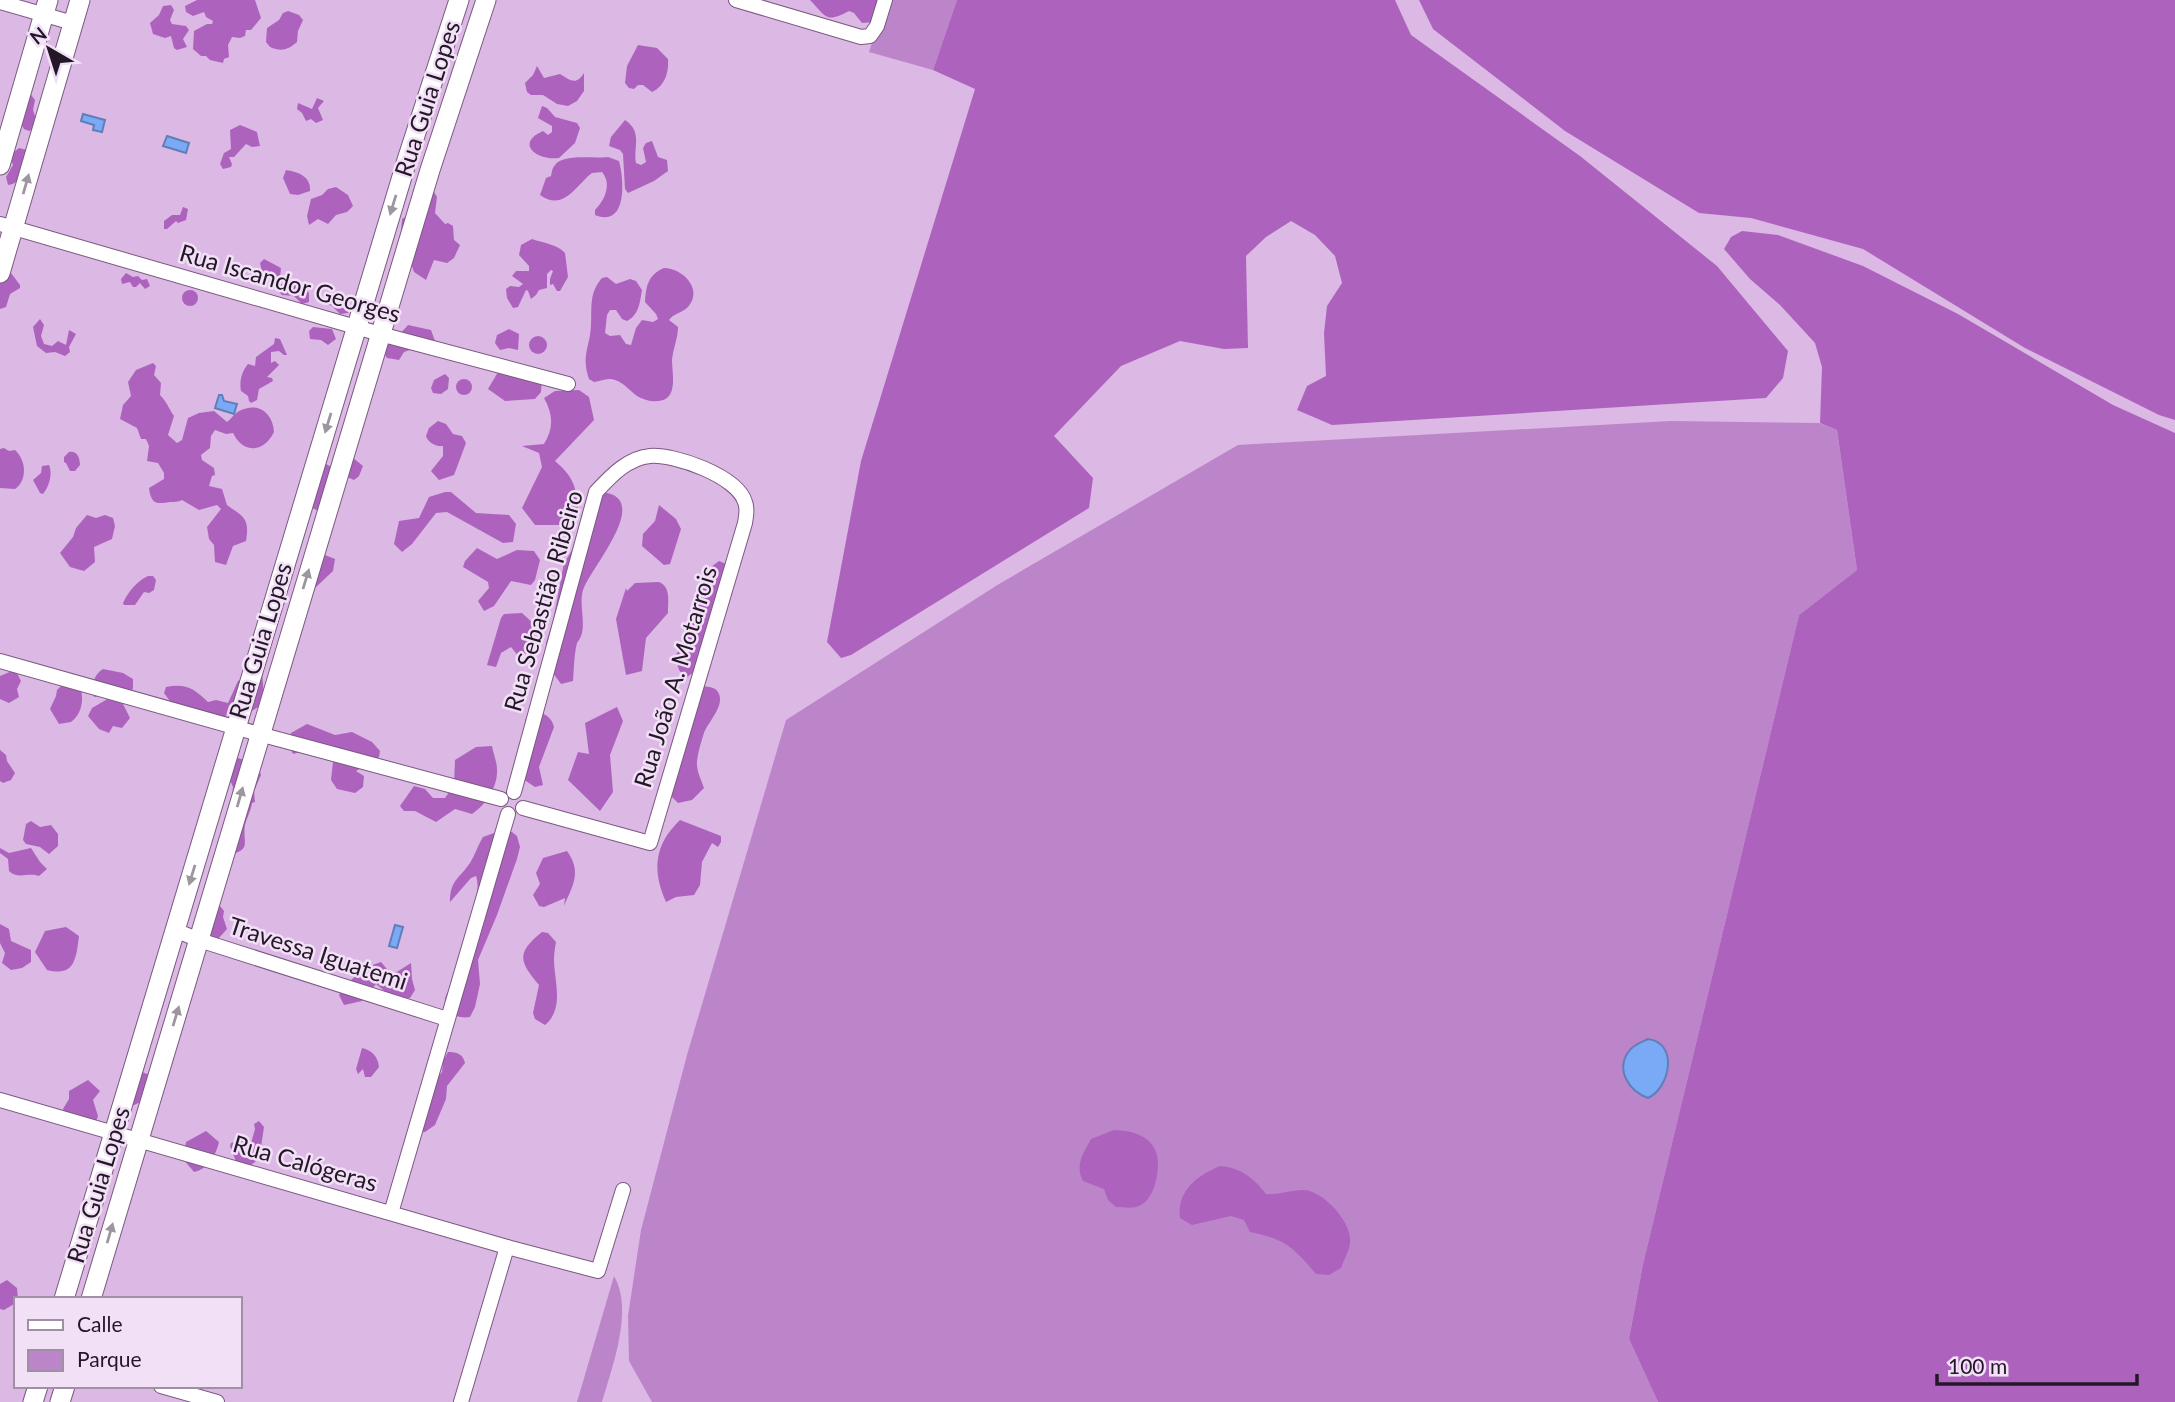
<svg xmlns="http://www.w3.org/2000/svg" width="2175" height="1402" font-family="Lato,sans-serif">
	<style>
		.green { fill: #bc85c9 }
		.forest { fill: #ad63be }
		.water { fill: #7aaaf6; stroke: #607eb8; stroke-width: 2 }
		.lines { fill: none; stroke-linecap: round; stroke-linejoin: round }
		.minor-casing { stroke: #7a5981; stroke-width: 16 }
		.secondary-casing { stroke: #7a5981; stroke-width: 21 }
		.minor { stroke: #fff; stroke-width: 14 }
		.secondary { stroke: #fff; stroke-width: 19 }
		.oneway { fill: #9c979e }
		.labels { text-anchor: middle; stroke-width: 5; stroke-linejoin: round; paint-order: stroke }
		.street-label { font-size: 24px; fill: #241727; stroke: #f2e0f7 }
	</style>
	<rect width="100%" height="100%" fill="#dcb8e4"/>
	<g class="green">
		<path d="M886 0H957L933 70 869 52Z"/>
		<path d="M1671 421 1819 423 1837 430 1857 570 1799 615 1643 1264 1629 1339 1658 1402H652L629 1361 628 1316 641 1230 687 1055 786 720 999 584 1238 445Z"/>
		<path d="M614 1276C634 1309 612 1368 602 1402H577Z"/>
	</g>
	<g class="forest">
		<path d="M197 0H255L261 18 251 30H246L245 36 240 38 232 37 228 45 229 57 224 59 223 63 210 60 206 56H201L193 49 194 31 207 24H212L213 21 206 17 204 12 193 16 186 12 185 6Z"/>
		<path d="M810 0H880L874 22 862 23 854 13 849 11C825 24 826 16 810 0Z"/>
		<path d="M957 0H1395L1411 35 1580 156 1717 266 1788 351 1783 378 1766 398 1332 425 1297 410 1307 386 1326 376 1324 333 1327 306 1342 283 1335 256 1315 235 1291 221 1266 237 1246 256 1248 348 1224 349 1180 341 1121 366 1054 436 1093 478 1089 508 851 655 841 658 827 642 861 461 975 89 933 70Z"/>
		<path d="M1419 0H2175V420L2159 415 2025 348 1863 249 1751 218 1699 213 1565 131 1433 29Z"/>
		<path d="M171 5 174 10 170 20 172 24 186 26 189 30 183 39 187 47 177 50 174 48 171 36 165 38 153 34 150 23 159 15 163 6Z"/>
		<path d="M288 11 299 15 303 20 298 31 297 42C288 50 281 52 270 47L266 42 267 28 279 20 283 13Z"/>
		<path d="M638 45 657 48 668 59C669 72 665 86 652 92L643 85H638L634 89 629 88 625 83 627 66Z"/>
		<path d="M537 66 544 78 560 74C570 80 576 86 584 73V91L577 101 568 106 557 104 543 95H531L527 92 525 83 533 75Z"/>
		<path d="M28 91 35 100 33 110 37 122 35 128 29 131 24 129 21 124Z"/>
		<path d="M317 98 324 101 318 108 323 120 316 123 311 119 306 121 302 113 297 109 298 103 312 109Z"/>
		<path d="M542 106 547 108 555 117 577 123 580 128 575 143 559 158C536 161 515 143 543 131L548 135 552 132V126L538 118Z"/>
		<path d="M625 120C643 132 633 147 636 163L641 165 646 162 643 148 646 143 652 141 658 157 667 160 668 171 654 181 628 193 625 189 623 154 620 150 609 146 611 137Z"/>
		<path d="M240 125 257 132 260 146 252 147 246 144 234 157H229L232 164 231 167 223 169 220 164 224 153 231 149 230 130Z"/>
		<path d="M19 148 27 150C24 163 24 184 8 185L6 177 13 165 11 159 14 152Z"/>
		<path d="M608 157 619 161C624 179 628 228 595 215V210C605 200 612 184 602 172L592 173C576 185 564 212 540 195L546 178 551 176C552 172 552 168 555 165 563 153 596 159 608 157Z"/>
		<path d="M286 170C298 172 311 176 310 191L298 195 290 194 283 178Z"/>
		<path d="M336 187 348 195 353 206 347 212 336 215 328 224 318 219 309 225 307 216 311 199 322 195 328 189Z"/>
		<path d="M428 191 434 192 437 197 435 213 445 224 448 223 453 226 454 240 460 245 454 258 447 263 434 260 426 280 414 272 401 233 402 219 407 216 411 201Z"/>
		<path d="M183 207 188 209 186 220 178 223 176 221 167 229H164V221L172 215H180Z"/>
		<path d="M1742 231 1778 235 1863 266 1958 314 2113 405 2175 433V1402H1658L1629 1339 1643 1264 1799 615 1857 570 1837 430 1820 423 1822 367 1815 343 1780 305 1750 279 1724 249 1731 237Z"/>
		<path d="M532 239C543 243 557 244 565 253L568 277 560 291H557L553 284 550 285V279L553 271 551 270 547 274V288L539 290 536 295 531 299 528 291 526 290 518 307 513 308 507 298 506 289 510 286 519 287 523 284 512 276 516 271H529V266L519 255 521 245Z"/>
		<path d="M264 259 281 268 280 277 272 279 263 276 260 263Z"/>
		<path d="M664 268C682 268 704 289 688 307 682 313 674 313 669 320L678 327C678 338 673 349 672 360 672 373 679 400 658 401 651 402 644 400 637 396 630 391 624 383 615 380 607 377 602 381 594 382L589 379C581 354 590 348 591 325 592 306 589 293 602 278L607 277 616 284 630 279 636 281 642 290C640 302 639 315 627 321L622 319 616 310H610L607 315 605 333 610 336 620 335 626 344 631 345 636 328 642 320 653 322 658 319 656 314 645 302C646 286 648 275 664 268Z"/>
		<path d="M11 273 20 285V288L10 294 6 307 0 309V275Z"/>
		<path d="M126 273 133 277 138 276 142 280 147 279 150 286 145 289 140 283 136 287H133L130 282 122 284 121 279Z"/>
		<path d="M283 283 301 284 309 293V302L302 304 294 296 282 295 276 288Z"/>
		<circle cx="190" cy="298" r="8"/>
		<path d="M328 297H334L347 303 349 310 348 313 340 314 332 306 327 304 326 299Z"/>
		<path d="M40 319 44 325 41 336 44 344 52 346 58 341 66 345 69 330 76 334 69 347 70 352 65 356 55 352 46 353 37 346 33 327Z"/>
		<path d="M408 325 431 330 435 341 404 352 399 360 387 358 384 353 385 344 399 335Z"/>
		<path d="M313 327 332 329 336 339 328 345 321 340 310 339 309 331Z"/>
		<path d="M509 329 519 334 518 350 509 348 500 350 495 343 497 335Z"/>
		<circle cx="538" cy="345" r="9"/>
		<path d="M275 338 280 339 287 355H284L279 351 271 352V363L275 361 279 365 267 377 272 378 273 381 259 389 257 400 251 403 249 401 248 396 241 391C239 381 242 371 248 364L255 366 256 357 274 344Z"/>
		<path d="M153 363 156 366 154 375 161 383 160 395C167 402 169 409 174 416L168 435 177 443 182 440 188 418 199 413 214 411 227 422C231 419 234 414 239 411 258 401 273 413 274 432 264 453 243 454 233 433L226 434 215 430 211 436 210 448 201 455 202 460 214 468 215 475 212 476 209 486 222 489 227 505C243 517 250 517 246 541L233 546 226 565 215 562 214 545 209 539 207 527 221 509 217 505 199 510 182 500C178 502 174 502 170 502 157 504 151 505 149 488L164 479V473L158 463 147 461 149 446 146 439H141L137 428 120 419 123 405 131 396 128 382 136 370Z"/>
		<path d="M498 372 542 379 541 392 535 399 505 401 488 389Z"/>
		<path d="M445 374 449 378 448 389 441 394 433 393 431 388 434 380Z"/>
		<circle cx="464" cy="387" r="8"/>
		<path d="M579 390 589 397 594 420 555 461C575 478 577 489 578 515L559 525H535L522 508 542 467 539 453 522 446 544 444C554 428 553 414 544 398L555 391Z"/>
		<path d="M438 421 446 424 453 434 462 436 466 443 454 475 439 480 431 471 443 456V446C437 447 428 443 426 436L429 428Z"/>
		<path d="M4 448 9 451 15 450C26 460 28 480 15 489L0 488V449Z"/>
		<path d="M69 452C77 450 80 458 80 465L75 471H70L66 463 64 462V457Z"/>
		<path d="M352 457 363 466 359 476 354 480 347 477 319 511 307 506 323 465 326 464 333 468Z"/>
		<path d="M49 465C53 474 49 487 43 494L40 493 33 480 41 473 42 466Z"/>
		<path d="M445 492H451L476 513 509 515 516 524 513 542 503 543 447 512 436 513 412 544 402 552 394 544 399 521 419 518 429 497Z"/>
		<path d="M596 492C659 492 590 568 583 590 579 603 585 620 582 633 581 637 579 640 577 643 574 655 574 669 573 681L561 684 547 665 546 643 553 621 564 563 576 544Z"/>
		<path d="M659 505 676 519 681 529 670 564 664 565 642 546 643 534 655 521Z"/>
		<path d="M87 515 96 518 105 515 113 518 115 526 112 539 94 547 95 562 84 571 70 567 60 553 73 537 76 528Z"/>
		<path d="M477 548 497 559 517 550 534 551 540 560 535 580 531 585 511 581 494 606 484 611 478 601 489 588 488 582 463 567 465 561Z"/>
		<path d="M325 555 335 559 333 571 315 588 304 617Z"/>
		<path d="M719 561 734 567 695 671 686 678 679 670 675 657 691 627 696 601 707 570Z"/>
		<path d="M148 576H153L156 580 154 590 149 593 144 592 135 605H124L123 603C127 593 138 580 148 576Z"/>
		<path d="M659 582C671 587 668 601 668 613L646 638 642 671 626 675 616 619 626 588 627 591 635 583Z"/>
		<path d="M522 613 535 625 534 650 519 657 511 647 501 653 496 667 487 665 501 618 504 614Z"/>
		<path d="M103 669 123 673 133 679V688L130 696 105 695 94 697C91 687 93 675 103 669Z"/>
		<path d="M12 671 17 673 21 681 17 689 19 697 9 703 0 699V676Z"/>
		<path d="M256 672 262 673 264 696 260 706 250 712 239 710 218 719 175 708 164 693 166 687C185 683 194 688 208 702L216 700 228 703 238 681Z"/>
		<path d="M69 684 81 690C84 701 81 715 71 722L59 724 50 709 56 696 57 690 61 686Z"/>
		<path d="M703 686C709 687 715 687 718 692 726 705 708 722 704 733 701 742 698 752 697 761 696 770 701 779 704 788L692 800 678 803 670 795Z"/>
		<path d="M111 697 123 704 130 718 122 728 113 726 109 733 99 729 88 716 92 708Z"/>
		<path d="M617 707 623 721 610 755 613 792 600 811 568 780 578 752 589 754 585 723Z"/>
		<path d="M532 711C542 711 552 717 554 727L539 767 543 785 535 787 520 777 526 738 525 720Z"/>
		<path d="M307 724 335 735 352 732 372 742 380 751 379 757 356 771 364 776 363 787 355 793 337 789 331 780 334 753 319 747 293 754 288 744 291 733Z"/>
		<path d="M492 746C493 753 497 762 497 769 498 787 486 805 472 814L455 809 436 822 415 811H404L400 806 414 786 425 789 433 798H445L454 785 455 760 476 747Z"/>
		<path d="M0 750 6 755 7 761 15 773 11 780 3 783 0 781Z"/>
		<path d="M235 757 257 764 261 775 254 791 255 802 252 803C251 811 247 817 245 825 242 842 253 850 228 855L233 787 226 771Z"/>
		<path d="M680 820 721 836V842L718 847 712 843 702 862 700 885 694 895 676 897 666 902C652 870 654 845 680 820Z"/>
		<path d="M31 821 40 827 51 825 58 834V846L49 854 40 847 26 844 23 840 26 824Z"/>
		<path d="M512 832 517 836 520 847 517 859 497 915 478 960 480 984 475 1007 470 1017C459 1019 446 1014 445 1002 444 992 455 987 457 979 464 958 483 895 476 876L471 878 450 902C450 880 459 879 470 863 475 855 478 845 483 837L494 833Z"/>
		<path d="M0 848 9 853 31 848 40 862 47 869 39 876C28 872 18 880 9 871L8 859 0 853Z"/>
		<path d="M567 851C582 872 573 885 564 906L565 898 544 907 539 906 533 895 540 884 536 873 543 858Z"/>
		<path d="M216 905 221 907 224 911 223 917 227 929 218 939 212 940 203 920Z"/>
		<path d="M0 924 9 929 11 941 31 950V962L22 968 11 970 2 963 5 953 0 943Z"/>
		<path d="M66 927 79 936C76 959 75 977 47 970L35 952 45 931Z"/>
		<path d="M542 932 548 933 556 942C555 948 554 954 554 959 554 981 565 1008 545 1025L535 1019 533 1013 539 985C519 961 516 953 542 932Z"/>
		<path d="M381 962 392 975 411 963 412 979 415 990 410 998H393L376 984 362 1001 344 1005 339 995C347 981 366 966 381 962Z"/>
		<path d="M362 1048C372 1050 378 1057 379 1067L371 1077H365L363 1069 358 1074 356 1069Z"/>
		<path d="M448 1052C457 1052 463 1054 465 1063L447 1086 446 1099 435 1125 425 1132H419L435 1081 442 1072 443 1061Z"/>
		<path d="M142 1072 152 1076 149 1098 132 1106Z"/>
		<path d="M88 1080 100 1091 93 1100 98 1116 96 1121 65 1114 63 1109 69 1099V1091Z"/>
		<path d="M259 1121 264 1127 261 1147 264 1155 251 1165 237 1164 230 1146 231 1143 241 1140 250 1147 255 1129 254 1124Z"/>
		<path d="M1114 1130C1150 1131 1165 1149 1155 1184 1153 1192 1147 1203 1139 1206 1133 1209 1123 1207 1116 1207L1108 1200 1104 1189 1083 1181C1075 1164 1083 1154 1091 1139Z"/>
		<path d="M206 1131 219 1142C216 1155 208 1169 194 1172L183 1159 186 1142Z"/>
		<path d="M1220 1166C1241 1168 1253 1177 1266 1194 1279 1195 1290 1190 1303 1190 1323 1190 1353 1223 1350 1243 1349 1251 1344 1260 1341 1268L1329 1275 1316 1274C1293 1247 1285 1239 1250 1232L1244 1220 1231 1216 1192 1225 1180 1218C1177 1191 1196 1176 1220 1166Z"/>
		<path d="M7 1280 17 1288 18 1299H16L14 1304 4 1310 0 1309V1284Z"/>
	</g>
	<g class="water">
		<path d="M83 114 105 120 102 132 93 130 94 125 81 121Z"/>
		<path d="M167 136 189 143 186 153 163 146Z"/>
		<path d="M219 395H222L224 401 237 404 234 414 215 408Z"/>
		<path d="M395 925 403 927 397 948 389 946Z"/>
		<path d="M1648 1039C1679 1043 1670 1088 1648 1098 1629 1091 1615 1070 1629 1051 1633 1045 1642 1042 1648 1039Z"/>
	</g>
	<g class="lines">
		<g class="minor-casing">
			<g id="minor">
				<path d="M736 0 861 37 870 36 877 26 885 0"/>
				<path d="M0 2 73 23"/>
				<path d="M0 224 380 334 568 384"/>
				<path d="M0 661 259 734 501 799"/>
				<path d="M514 792 596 492C610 477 627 458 650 456 675 454 737 476 745 502 748 509 746 516 745 523L650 843 523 808"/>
				<path d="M175 930 199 940 447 1019"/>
				<path d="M0 1100 507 1247 598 1271 623 1190"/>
				<path d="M391 1213 508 814"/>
				<path d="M161 1386 217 1402"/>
				<path d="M461 1402 507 1247"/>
			</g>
		</g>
		<g class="secondary-casing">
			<g id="secondary">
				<path d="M0 165 48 0"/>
				<path d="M0 273 80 0"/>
				<path d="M64 1299 407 160 459 0"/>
				<path d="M91 1299 430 170 486 0"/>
				<path d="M33 1402 38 1386"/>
				<path d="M60 1402 65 1386"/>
			</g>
		</g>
		<use href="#minor" class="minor"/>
		<use href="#secondary" class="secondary"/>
	</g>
	<defs><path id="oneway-solid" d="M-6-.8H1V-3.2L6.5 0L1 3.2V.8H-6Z" transform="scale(1.75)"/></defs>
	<g class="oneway">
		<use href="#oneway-solid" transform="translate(26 184) rotate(-74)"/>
		<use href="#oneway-solid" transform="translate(393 205) rotate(107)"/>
		<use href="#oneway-solid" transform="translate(328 423) rotate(107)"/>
		<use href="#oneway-solid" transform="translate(306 579) rotate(-73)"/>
		<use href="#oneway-solid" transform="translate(240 797) rotate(-74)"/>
		<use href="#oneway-solid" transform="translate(192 875) rotate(107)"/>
		<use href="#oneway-solid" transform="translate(176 1016) rotate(-73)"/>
		<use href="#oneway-solid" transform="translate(110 1233) rotate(-74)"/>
	</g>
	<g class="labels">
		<g class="street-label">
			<text transform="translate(428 99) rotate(-72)" y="8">Rua Guia Lopes</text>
			<text transform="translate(290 284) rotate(16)" y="8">Rua Iscandor Georges</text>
			<text transform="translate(544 601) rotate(-74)" y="8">Rua Sebastião Ribeiro</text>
			<text transform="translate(261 641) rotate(-73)" y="8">Rua Guia Lopes</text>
			<text transform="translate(676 677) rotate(-73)" y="8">Rua João A. Motarrois</text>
			<text transform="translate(318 954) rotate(18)" y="8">Travessa Iguatemi</text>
			<text transform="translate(305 1164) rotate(16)" y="8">Rua Calógeras</text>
			<text transform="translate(99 1185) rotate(-73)" y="8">Rua Guia Lopes</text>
		</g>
	</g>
	<rect x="14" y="1297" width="228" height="91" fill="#f2e0f7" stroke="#a090a4" stroke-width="2"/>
	<rect x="28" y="1320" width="35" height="10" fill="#ffffff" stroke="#a090a4" stroke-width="2"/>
	<text x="77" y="1332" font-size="21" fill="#241727">Calle</text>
	<rect x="28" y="1350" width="35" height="21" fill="#bc85c9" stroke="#a090a4" stroke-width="2"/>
	<text x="77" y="1367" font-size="21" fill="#241727">Parque</text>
	<g transform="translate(49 49) rotate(321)" stroke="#f2e0f7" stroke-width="5" paint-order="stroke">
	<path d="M0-5L12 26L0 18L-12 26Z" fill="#241727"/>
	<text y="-10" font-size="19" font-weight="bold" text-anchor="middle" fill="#241727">N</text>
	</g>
	<path d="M1937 1374v10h200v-10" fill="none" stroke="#241727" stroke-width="3.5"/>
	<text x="1948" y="1374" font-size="21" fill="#241727" stroke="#f2e0f7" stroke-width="5" paint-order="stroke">100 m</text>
</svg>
